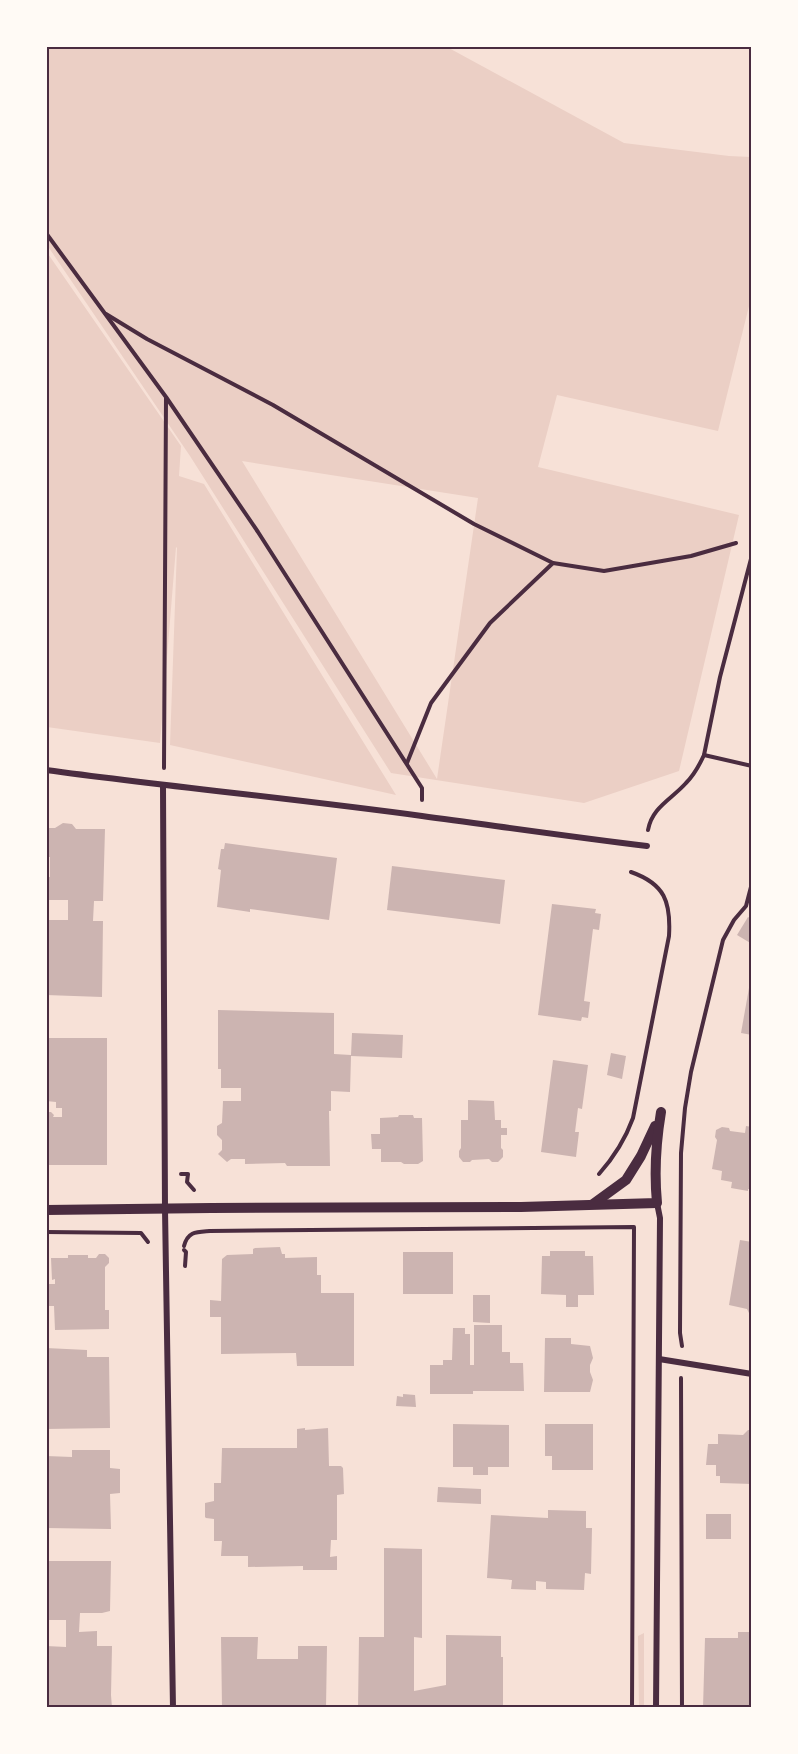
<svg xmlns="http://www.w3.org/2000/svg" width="798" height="1754" font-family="Lato,sans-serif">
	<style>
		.green { fill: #ebcfc5; fill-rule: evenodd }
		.building { fill: #ccb4b1 }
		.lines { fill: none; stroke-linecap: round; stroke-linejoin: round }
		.path { stroke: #4a2c40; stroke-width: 4 }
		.minor { stroke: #4a2c40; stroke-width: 6 }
		.tertiary { stroke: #4a2c40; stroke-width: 10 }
		.neatline { fill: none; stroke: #4a2c40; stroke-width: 2 }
	</style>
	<rect width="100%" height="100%" fill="#f7e1d7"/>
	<g class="green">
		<path d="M46 47H447L624 143 729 156 751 157V298L718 431 557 395 538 467 739 515 679 771 584 803 391 773 190 456 47 245ZM242 461 478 498 437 779Z"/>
		<path d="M46 251 181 446 179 476 204 484 396 795 170 745 177 548 176 547 160 743 47 727Z"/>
		<path d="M644 1633V1707H639L638 1636Z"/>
	</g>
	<g class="building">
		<path d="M63 823 72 824 76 829H105L103 901H94L93 921H103L102 997 46 995V920H68V900H46V877H50V857H46V828H55Z"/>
		<path d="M225 843 337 858 329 920 250 909V912L217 907 221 870 218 869 221 849H224Z"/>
		<path d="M392 866 505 880 500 924 387 910Z"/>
		<path d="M552 904 596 909 595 913 601 914 599 930 593 929 584 1001 590 1002 588 1018 582 1017 581 1021 538 1015Z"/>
		<path d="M748 917 752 919V944L737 935Z"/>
		<path d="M749 988H752V1035L741 1033Z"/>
		<path d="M218 1010 334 1013V1054L351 1055 352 1033 403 1035 402 1058 351 1056 350 1092 331 1091V1111H329L330 1166H287L285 1163 245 1164V1159H231L227 1162 218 1154 222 1150V1140L217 1135V1126L222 1123 223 1101H241V1088H221V1069H218Z"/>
		<path d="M46 1038H107V1165H46V1112H51L54 1115 53 1117H62V1108H56V1102L46 1101Z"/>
		<path d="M611 1053 626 1056 622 1079 607 1075Z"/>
		<path d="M553 1060 588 1065 582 1109 578 1108 575 1132H579L576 1157 541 1152Z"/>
		<path d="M468 1100 494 1101 495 1120H501V1128H507V1135H501V1148L503 1150V1157L498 1162H492L489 1159 472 1160 470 1162H463L459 1157V1151L461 1148V1120H468Z"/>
		<path d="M399 1115H413L414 1118H422L423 1161 418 1164H404L401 1162H381V1149H372L371 1134H380V1118L398 1117Z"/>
		<path d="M746 1126 752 1127V1189H748V1191L731 1188 732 1182 721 1180 722 1171 712 1169 717 1140 715 1137 716 1130 722 1127 729 1128 730 1131 745 1133Z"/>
		<path d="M740 1240 752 1242V1314L749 1313 747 1309 729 1305Z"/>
		<path d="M280 1247 282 1254H285V1258L317 1257V1275H321V1293H354V1366H297L296 1353 221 1354V1317H210V1300L221 1301 222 1259 227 1255 253 1254V1249L255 1248Z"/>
		<path d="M550 1251H585V1256H593L594 1295H578V1307H566V1295L541 1294 542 1256H550Z"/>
		<rect x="403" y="1252" width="50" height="42"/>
		<path d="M99 1254H105L109 1258V1263L105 1267V1310H109V1329L55 1330 54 1306H49V1284H55V1279L52 1280 51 1258H68V1255H88V1258H96Z"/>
		<path d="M473 1295H490V1323L473 1322Z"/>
		<path d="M474 1325H502V1352H510V1363H523L524 1391H473V1394H430V1365H443V1360H452L453 1328H465V1334H470V1365H474Z"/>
		<path d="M545 1338H571V1344L590 1346 593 1358 590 1365V1372L593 1380 590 1392H544Z"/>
		<path d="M46 1348 87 1350V1357H109L110 1428 46 1429Z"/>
		<path d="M403 1394 415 1395 416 1407 396 1406 397 1396 403 1397Z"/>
		<path d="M453 1424 509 1425V1467H488V1475H473V1467H453Z"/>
		<path d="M545 1424H593V1470H552V1456H545Z"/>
		<path d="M305 1428V1430L328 1428 329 1466H341L343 1468 344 1494 337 1495V1540H331L330 1557 337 1556V1570H303V1566L248 1567V1556H221L222 1541H214V1519L206 1518 205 1517V1503L214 1501V1483H221L222 1448H297V1429Z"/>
		<path d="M748 1430H752V1484L720 1483V1476H716V1465H706L708 1444H718V1434L743 1435Z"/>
		<path d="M72 1450H110V1468L120 1469V1493L110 1494 111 1529 46 1528V1456L72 1457Z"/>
		<path d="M438 1487 481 1489V1504L437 1502Z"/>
		<path d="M548 1510 586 1511V1528H592L591 1574 585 1573 584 1590 546 1589V1582L536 1581V1590L511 1589 512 1580 487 1578 491 1515 548 1518Z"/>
		<rect x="706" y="1514" width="25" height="25"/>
		<path d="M384 1548 422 1549V1638L414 1637V1691L446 1685V1635L501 1636V1657H503V1708H445V1706H414V1708H358L359 1637H384Z"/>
		<path d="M46 1561H111L110 1611 102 1613H80L79 1632 97 1631V1646H112L111 1695 112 1708H46V1646L66 1647V1620H46Z"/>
		<path d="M738 1632H752V1708H703L705 1638H738Z"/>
		<path d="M221 1637H258L257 1659H298V1646H327L326 1708H222Z"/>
	</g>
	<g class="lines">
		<g class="path">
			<path d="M46 233 166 397 258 532 422 788V800"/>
			<path d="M106 314 147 339 273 405 474 524 553 563 604 571 691 556 736 543"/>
			<path d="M704 755 752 766"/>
			<path d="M407 763 431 703 490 623 553 563"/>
			<path d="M164 768 166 398"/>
			<path d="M648 830C652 807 672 799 686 783 694 775 699 766 704 755L720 677 752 555"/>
			<path d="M181 1174H188L187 1182 194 1190"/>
			<path d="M599 1174C615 1156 625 1140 633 1118L669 936C671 902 665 884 631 872"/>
			<path d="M210 1231 634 1227 632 1708"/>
			<path d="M46 1232 141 1233 148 1242"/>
			<path d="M184 1246C188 1231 197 1232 210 1231"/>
			<path d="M184 1250 186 1252 185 1266"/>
			<path d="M682 1346 680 1333 681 1153 685 1108 691 1072 723 940 734 920 746 906 752 883"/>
			<path d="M681 1378 682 1708"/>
		</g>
		<g class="minor">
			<path d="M46 770C171 787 297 799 422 816 497 826 572 837 647 846"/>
			<path d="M163 786 165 1209 173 1708"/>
			<path d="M659 1359 752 1374"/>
			<path d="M656 1708 660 1218 657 1203"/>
		</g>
		<g class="tertiary">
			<path d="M593 1204 626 1180 641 1156 655 1126"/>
			<path d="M46 1210 211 1208 521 1207 657 1203C654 1172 656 1142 661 1112"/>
		</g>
	</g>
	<rect width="798" height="1754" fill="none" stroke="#fffaf5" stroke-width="96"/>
	<rect x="48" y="48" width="702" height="1658" class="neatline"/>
</svg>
